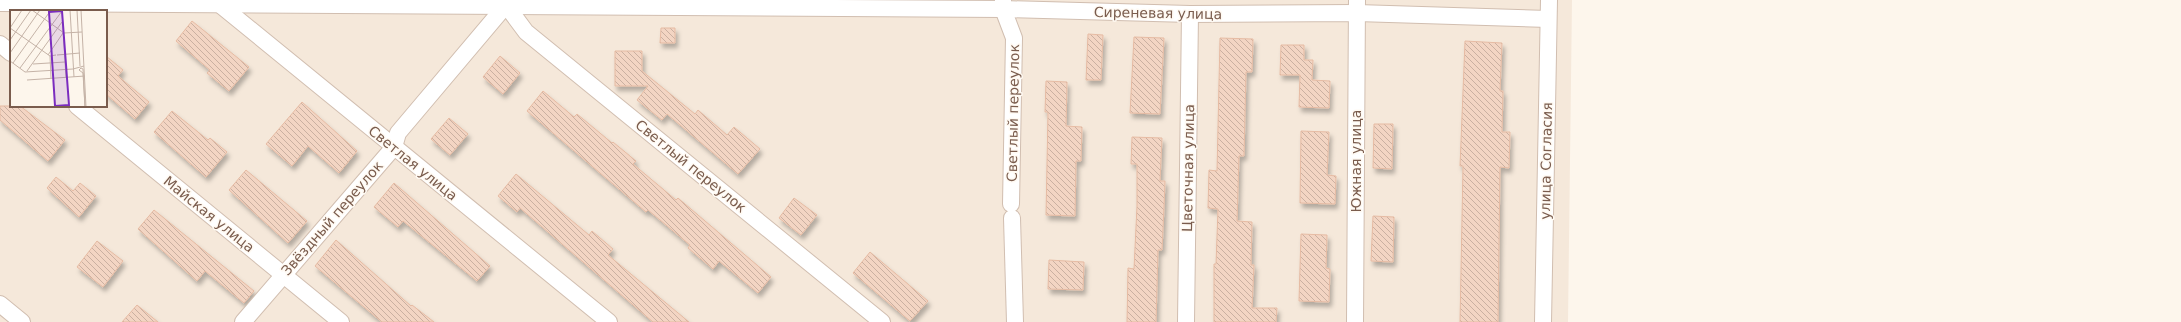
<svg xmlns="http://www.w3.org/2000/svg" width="2181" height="322" font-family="'DejaVu Sans',sans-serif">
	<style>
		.residential { fill: #f5e8da; fill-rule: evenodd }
		.building { fill: url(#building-back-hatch); stroke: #e6bba3; filter: url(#shadow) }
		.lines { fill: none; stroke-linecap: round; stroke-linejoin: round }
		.minor-casing { stroke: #d1beb0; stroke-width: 18 }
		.minor { stroke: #fff; stroke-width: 16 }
		.labels { text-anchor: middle; stroke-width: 3; stroke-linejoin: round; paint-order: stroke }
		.street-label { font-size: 14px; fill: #7a5c4d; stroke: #fffaf3 }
		.inset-road { fill: none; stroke: #c5b3a7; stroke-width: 1 }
		.view { fill: #7b2cbf; fill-opacity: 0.15; stroke: #7b2cbf; stroke-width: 2 }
		.inset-edge { fill: none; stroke: #7a5c4d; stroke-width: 2 }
	</style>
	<defs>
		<pattern id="building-back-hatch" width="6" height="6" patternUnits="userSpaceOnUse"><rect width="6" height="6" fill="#f3d5c3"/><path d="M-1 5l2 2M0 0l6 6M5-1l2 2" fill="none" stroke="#cab0a1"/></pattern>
		<filter id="shadow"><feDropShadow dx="2.5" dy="4.5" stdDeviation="2" flood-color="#0004"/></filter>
	</defs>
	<rect width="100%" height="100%" fill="#fdf6ec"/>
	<path class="residential" d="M0 0H1572L1568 322H0ZM11 11H106V106H11Z"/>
	<g class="building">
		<path d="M192 21 249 67 229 91 207 73 210 70 176 41Z"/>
		<path d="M661 28H675V43H660Z"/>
		<path d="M1088 34 1103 35 1101 80H1086Z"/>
		<path d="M1134 37 1164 38 1160 114 1130 113Z"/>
		<path d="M1220 38 1253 39 1252 72H1246L1244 156H1239L1237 221 1252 222 1251 265H1254L1252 308H1277L1276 322H1214V264H1216L1218 209 1208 208 1209 170 1217 171Z"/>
		<path d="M1465 41 1502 43 1500 91H1503L1502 132H1510L1509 168 1500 167 1498 322H1460L1463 166H1460Z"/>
		<path d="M1281 45H1304V60H1313L1312 80 1330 81 1329 108 1299 107 1300 75H1280Z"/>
		<path d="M615 51H642V71L695 114 698 110 727 135 734 127 760 149 738 174 667 114 662 120 637 100 648 86H615Z"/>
		<path d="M106 56 123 70 118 76 149 102 135 119 106 94Z"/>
		<path d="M500 56 520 73 503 94 483 77Z"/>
		<path d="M1046 81 1067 82 1066 126 1082 127 1081 161H1076L1075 216 1046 215 1048 112H1045Z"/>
		<path d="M543 91 574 117 577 114 612 143 613 142 636 161 633 164 676 200 678 198 771 277 758 293 719 261 713 269 688 248 690 245 648 210 646 212 527 111Z"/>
		<path d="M302 102 357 151 339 173 308 146 292 166 266 144Z"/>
		<path d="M0 106H20L65 140 48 161 0 120Z"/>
		<path d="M172 111 208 140 210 138 227 152 206 177 154 132Z"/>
		<path d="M449 118 468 134 450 155 431 139Z"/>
		<path d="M1374 124H1393L1392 169 1373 168Z"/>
		<path d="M1301 131 1329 132 1327 175 1336 176 1335 204 1300 203Z"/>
		<path d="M1132 137 1162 138 1160 181H1165L1164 207 1162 250H1158L1156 322H1127L1128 268 1134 269 1137 206V164H1131Z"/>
		<path d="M246 170 307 221 288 243 229 190Z"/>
		<path d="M516 174 589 235 592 231 613 249 608 255 689 322H653L520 208 517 212 498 196Z"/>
		<path d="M56 177 73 191 80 183 96 196 79 217 47 188Z"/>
		<path d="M394 183 490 266 477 281 403 221 398 227 374 207Z"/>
		<path d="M794 198 817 215 801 235 779 218Z"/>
		<path d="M154 210 254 291 244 303 205 271 197 281 138 229Z"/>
		<path d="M1373 216 1394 217 1393 262 1371 261Z"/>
		<path d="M1301 234 1327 235 1326 268 1330 269 1329 302 1299 301Z"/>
		<path d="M336 240 411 306 412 305 434 322H382L340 287 315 266Z"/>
		<path d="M97 241 123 261 103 287 77 267Z"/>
		<path d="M870 252 928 301 910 321 853 273Z"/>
		<path d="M1049 260 1084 262 1083 290 1048 289Z"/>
		<path d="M137 305 158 322H122Z"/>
	</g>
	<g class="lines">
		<g class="minor-casing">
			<g id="minor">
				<path d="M1003 0V9L1014 38 1011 204"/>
				<path d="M0 3 1003 9 1190 14 1357 13 1548 19"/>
				<path d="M218 3 609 322"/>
				<path d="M506 5 526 32 882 322"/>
				<path d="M0 44 11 53"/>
				<path d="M77 106 341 322"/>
				<path d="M1012 218 1015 322"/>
				<path d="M0 304 22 322"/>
				<path d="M243 322 394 147 398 133 506 5V0"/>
				<path d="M1186 322 1190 14"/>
				<path d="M1355 322 1357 0"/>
				<path d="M1543 322 1549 0"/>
			</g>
		</g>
		<use href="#minor" class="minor"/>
	</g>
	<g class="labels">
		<g class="street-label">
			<text transform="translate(1158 13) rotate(1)" y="5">Сиреневая улица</text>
			<text transform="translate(1013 113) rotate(-89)" y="5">Светлый переулок</text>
			<text transform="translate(1356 161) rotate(-90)" y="5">Южная улица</text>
			<text transform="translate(1546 161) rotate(-89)" y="5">улица Согласия</text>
			<text transform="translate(413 163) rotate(39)" y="5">Светлая улица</text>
			<text transform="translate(691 166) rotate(39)" y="5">Светлый переулок</text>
			<text transform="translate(1188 168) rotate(-89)" y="5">Цветочная улица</text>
			<text transform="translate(209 214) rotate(39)" y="5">Майская улица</text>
			<text transform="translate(332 218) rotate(-49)" y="5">Звёздный переулок</text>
		</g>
	</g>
	<g transform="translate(10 10)">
		<rect width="97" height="97" fill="#fdf6ec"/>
		<path class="inset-road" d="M22 0 54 23 72 22M60 0 64 67M67 0 70 56M71 0 76 97M52 1 56 68M0 18 40 46 46 45M0 18 12 0M0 30 21 0M0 43 30 0M38 45 53 23M47 45 70 43M40 46 41 68M0 51 15 62 63 59 74 56M3 53 41 0M23 54 55 52M10 58 52 1M17 61 52 12M17 70 75 66M75 97 73 63 69 60 71 58 73 59 75 97"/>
		<path class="view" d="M52 1 59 95 45 96 39 2Z"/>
		<rect width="97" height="97" class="inset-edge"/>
	</g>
</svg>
